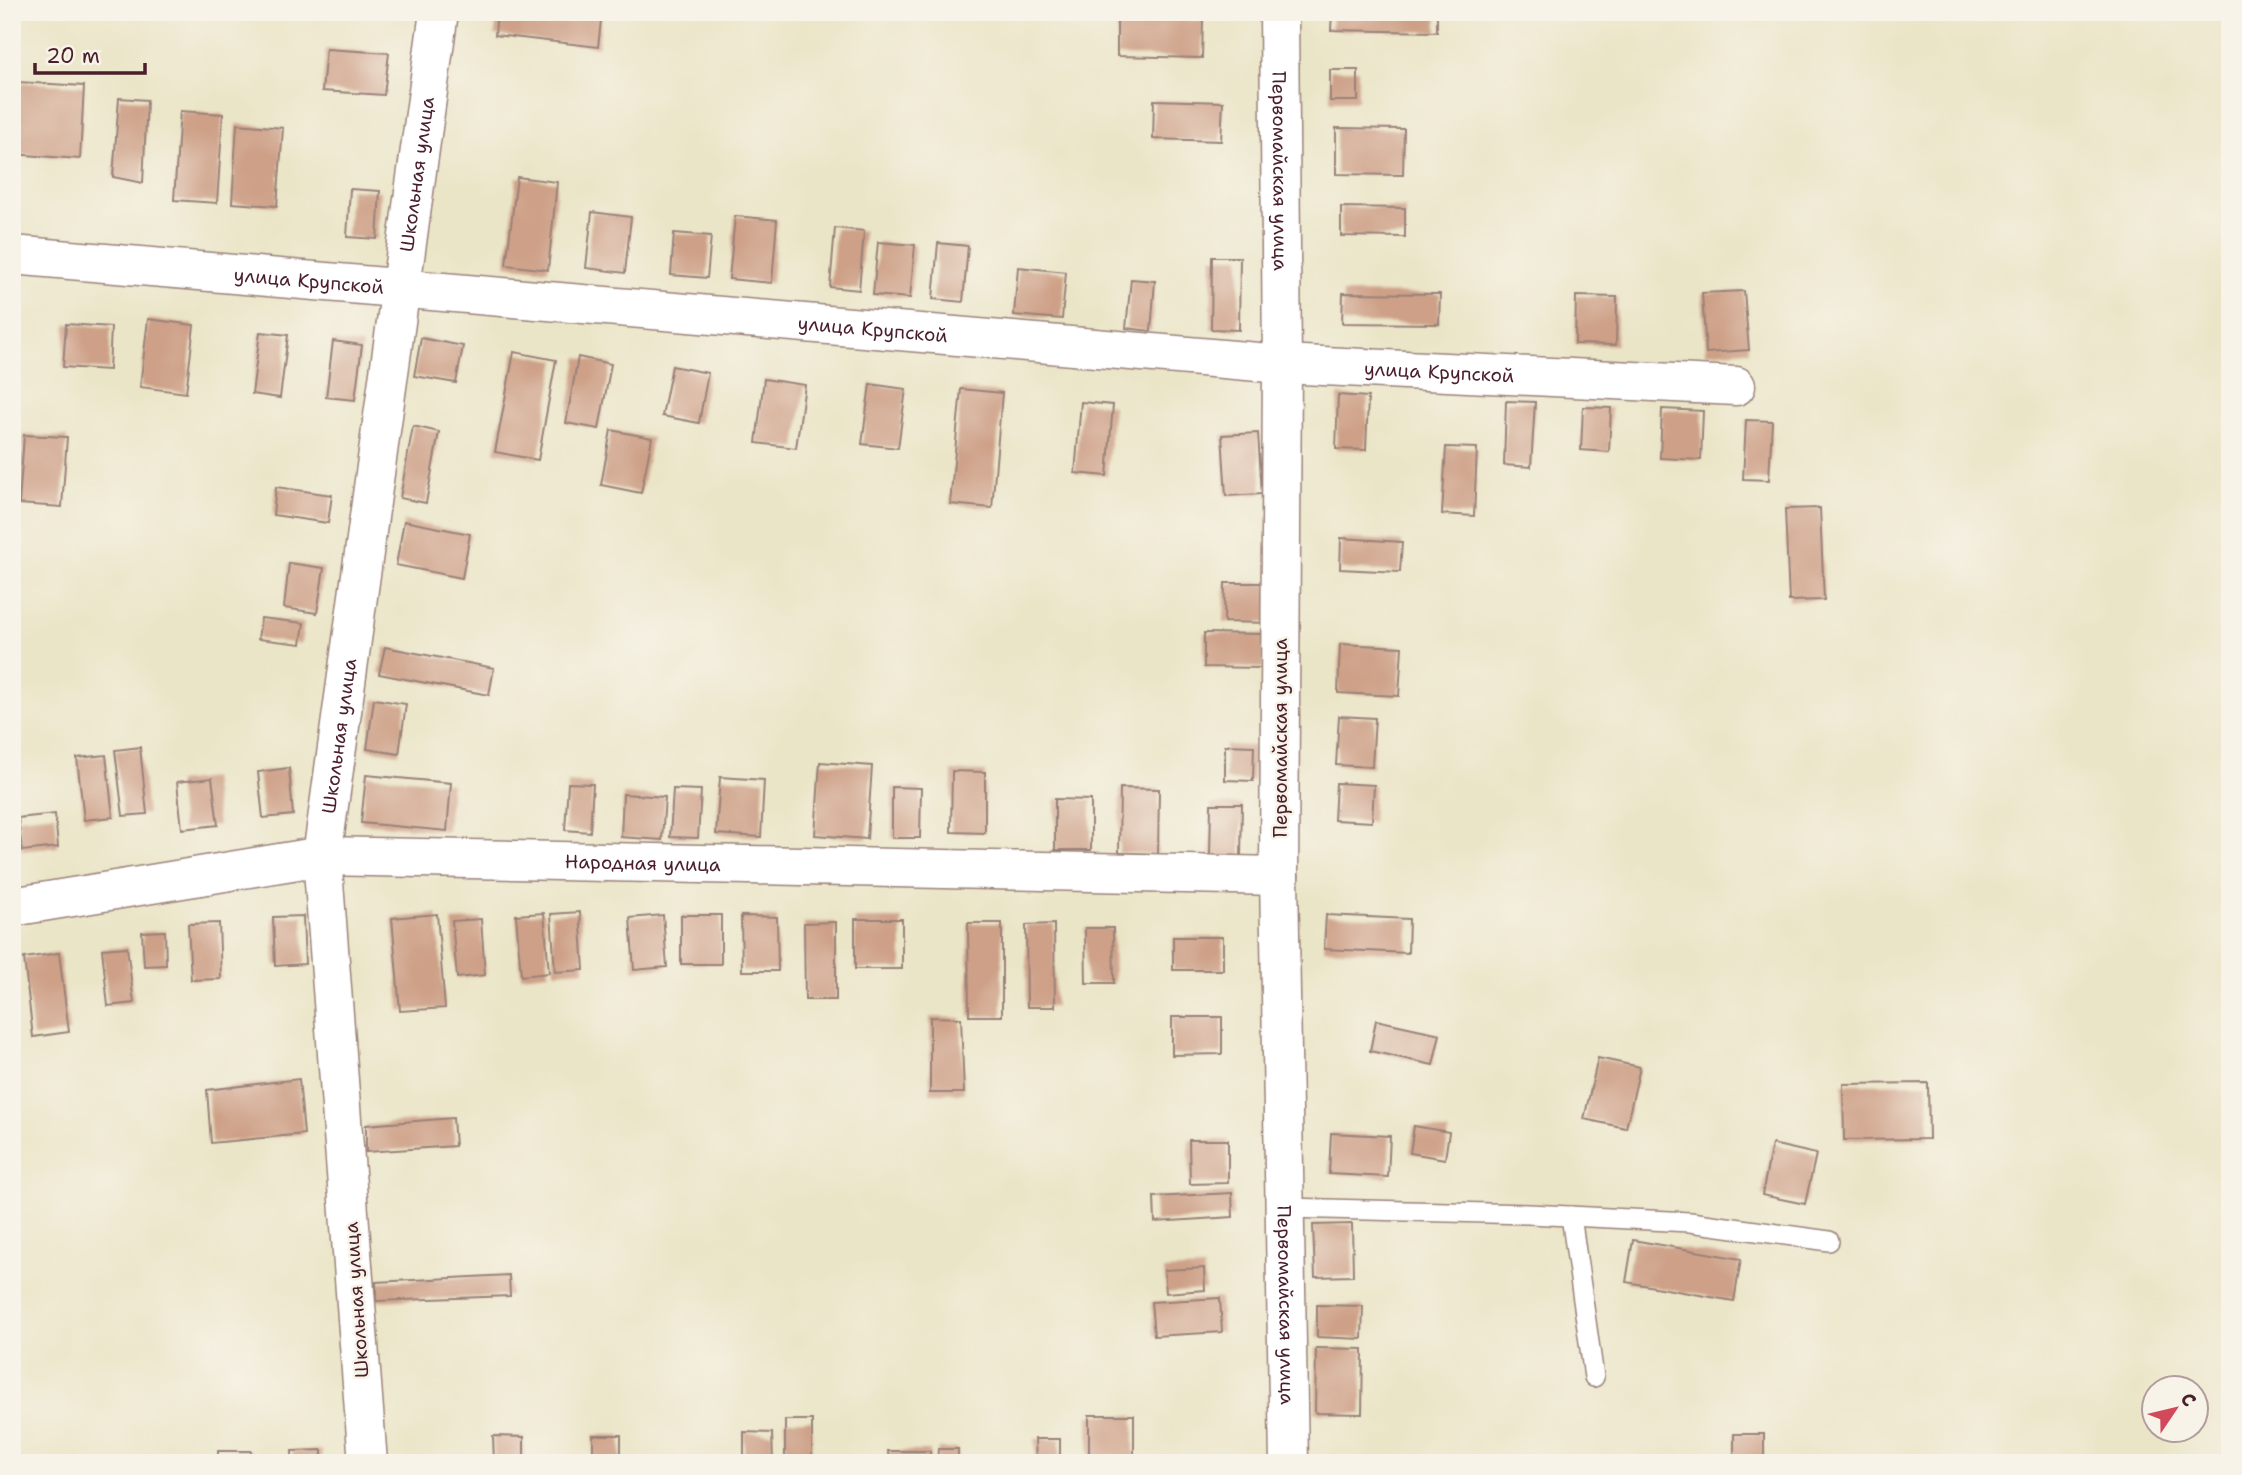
<svg xmlns="http://www.w3.org/2000/svg" width="2242" height="1475" font-family="'Shantell Sans',sans-serif">
	<style>
		.building { fill: #cea087 }
		.lines { fill: none; stroke-linecap: round; stroke-linejoin: round }
		.service-casing { stroke: #9a827a; stroke-width: 22 }
		.minor-casing { stroke: #9a827a; stroke-width: 41 }
		.service { stroke: #fff; stroke-width: 19 }
		.minor { stroke: #fff; stroke-width: 38 }
		.labels { text-anchor: middle; stroke-width: 5; stroke-linejoin: round; paint-order: stroke }
		.street-label { font-size: 19px; fill: #4a1f2b; stroke: #f7f3e8 }
	</style>
	<rect width="100%" height="100%" fill="#f7f3e8"/>
	<filter id="ink" filterUnits="userSpaceOnUse"><feTurbulence type="fractalNoise" baseFrequency=".0143" numOctaves="2"/><feDisplacementMap in="SourceGraphic" scale="14" xChannelSelector="R" yChannelSelector="G"/><feConvolveMatrix kernelMatrix="1 2 1 2 8 2 1 2 1" color-interpolation-filters="sRGB"/></filter>
	<filter id="wash" filterUnits="userSpaceOnUse"><feTurbulence type="fractalNoise" baseFrequency=".00686" numOctaves="4" result="noise"/><feDisplacementMap in="SourceGraphic" scale="28" xChannelSelector="R" yChannelSelector="G"/><feGaussianBlur stdDeviation="1.57" result="paint"/><feColorMatrix in="noise" values="0 0 0 0 0 0 0 0 0 0 0 0 0 0 0 0 0 1.4 0 .05"/><feComposite in="paint" operator="in"/></filter>
	<g filter="url(#wash)">
		<rect width="100%" height="100%" fill="#ebe5c8"/>
		<g id="blocks">
			<g class="building">
				<path d="M497 12H602L598 47 495 35Z"/>
				<path d="M1332 12H1437V32L1331 30Z"/>
				<path d="M1117 17 1203 20 1202 58 1117 56Z"/>
				<path d="M326 49 389 53 384 95 322 91Z"/>
				<rect x="1330" y="70" width="28" height="31"/>
				<path d="M17 82 84 86 80 159 12 154Z"/>
				<path d="M119 98 147 100 143 183 113 177Z"/>
				<path d="M1154 100 1223 102 1221 141 1153 139Z"/>
				<path d="M180 111 223 114 217 203 174 200Z"/>
				<path d="M237 124 283 128 277 206 232 203Z"/>
				<path d="M1336 128 1404 129 1403 175 1336 174Z"/>
				<path d="M517 177 557 182 548 270 506 265Z"/>
				<path d="M350 189 380 191 377 239 347 237Z"/>
				<path d="M1341 207 1405 208V237L1341 236Z"/>
				<path d="M592 212 631 217 625 273 586 268Z"/>
				<path d="M735 216 777 220 772 283 729 279Z"/>
				<path d="M835 228 864 231 859 290 830 287Z"/>
				<path d="M674 233 711 236 707 278 671 275Z"/>
				<path d="M878 242 915 245 910 298 873 295Z"/>
				<path d="M938 243 968 246 963 302 933 299Z"/>
				<path d="M1212 257H1240L1239 330 1211 329Z"/>
				<path d="M1018 267 1066 272 1062 319 1014 315Z"/>
				<path d="M1131 279 1155 281 1151 331 1126 328Z"/>
				<path d="M1744 291 1749 350 1706 353 1702 293Z"/>
				<path d="M1343 293 1440 294 1439 324 1342 323Z"/>
				<path d="M1576 296 1617 297 1616 345 1575 344Z"/>
				<path d="M148 319 194 325 186 393 140 387Z"/>
				<path d="M66 324 111 327 109 370 63 367Z"/>
				<path d="M260 332 288 335 280 398 252 394Z"/>
				<path d="M421 338 463 346 456 383 414 376Z"/>
				<path d="M333 341 362 345 355 400 326 397Z"/>
				<path d="M514 352 556 360 538 460 495 452Z"/>
				<path d="M578 357 611 364 599 429 566 423Z"/>
				<path d="M672 366 708 373 699 423 662 416Z"/>
				<path d="M764 379 805 385 796 448 756 443Z"/>
				<path d="M870 384 906 389 898 448 862 444Z"/>
				<path d="M961 389 1002 393 992 508 950 504Z"/>
				<path d="M1338 395 1368 397 1366 450 1336 449Z"/>
				<path d="M1506 401 1535 402 1531 467 1504 465Z"/>
				<path d="M1081 402 1113 405 1107 476 1075 473Z"/>
				<path d="M1583 407 1611 408 1609 452 1581 450Z"/>
				<path d="M1662 409 1703 411 1701 460 1660 458Z"/>
				<path d="M1746 420 1772 421 1769 480 1743 479Z"/>
				<path d="M413 426 439 432 426 503 400 498Z"/>
				<path d="M611 430 652 438 641 493 601 485Z"/>
				<path d="M1258 433 1262 494 1226 496 1222 435Z"/>
				<path d="M24 435 67 437 62 507 19 504Z"/>
				<path d="M1446 447 1477 448 1474 516 1442 514Z"/>
				<path d="M276 487 332 495 328 523 273 515Z"/>
				<path d="M1820 508 1824 600 1789 601 1785 509Z"/>
				<path d="M404 521 470 534 462 578 396 565Z"/>
				<path d="M1341 538 1402 542 1400 572 1340 569Z"/>
				<path d="M289 563 324 568 317 613 284 608Z"/>
				<path d="M1225 583H1269V623L1224 622Z"/>
				<path d="M261 618 304 623 301 644 258 639Z"/>
				<path d="M1204 633 1264 634 1263 668 1204 667Z"/>
				<path d="M1340 644 1402 647 1399 696 1338 693Z"/>
				<path d="M385 647 494 668 489 695 379 674Z"/>
				<path d="M374 699 406 704 399 754 367 749Z"/>
				<path d="M1339 716 1375 718 1372 767 1336 765Z"/>
				<path d="M1225 745 1254 746 1253 781 1225 780Z"/>
				<path d="M140 747 147 814 123 816 115 750Z"/>
				<path d="M106 755 113 817 84 820 77 758Z"/>
				<path d="M820 762 872 766 867 839 815 835Z"/>
				<path d="M289 768 293 815 263 818 258 772Z"/>
				<path d="M952 771 985 772V833L951 832Z"/>
				<path d="M366 775 451 783 447 831 361 823Z"/>
				<path d="M720 777 764 780 761 837 716 834Z"/>
				<path d="M212 778 218 825 182 829 177 782Z"/>
				<path d="M568 783 593 784 590 832 565 830Z"/>
				<path d="M1336 783 1374 785 1372 822 1334 820Z"/>
				<path d="M892 787 921 788 920 838H892Z"/>
				<path d="M1120 788 1159 789 1158 854 1119 853Z"/>
				<path d="M673 789 701 790 698 838 670 837Z"/>
				<path d="M623 794 665 797 662 840 621 837Z"/>
				<path d="M1055 799 1091 800V850H1055Z"/>
				<path d="M1211 804H1242L1241 857H1210Z"/>
				<path d="M55 814 58 847 22 851 18 818Z"/>
				<path d="M580 912 584 970 555 972 551 914Z"/>
				<path d="M544 913 549 973 521 976 516 915Z"/>
				<path d="M437 914 445 1008 400 1011 392 918Z"/>
				<path d="M663 915 667 967 634 970 630 918Z"/>
				<rect x="681" y="915" width="40" height="49"/>
				<path d="M1326 915 1409 919 1408 953 1324 949Z"/>
				<path d="M303 916 305 964 275 966 273 917Z"/>
				<path d="M741 916 777 917 778 971H742Z"/>
				<path d="M481 919 485 975 457 978 452 921Z"/>
				<rect x="855" y="919" width="47" height="50"/>
				<path d="M836 922V1000H805L804 923Z"/>
				<path d="M219 923 221 979 191 980 188 924Z"/>
				<path d="M968 923H1002V1016H969Z"/>
				<path d="M1054 924 1055 1007H1027L1026 925Z"/>
				<path d="M1085 928H1113L1114 983H1086Z"/>
				<path d="M165 931 166 965 144 966 142 932Z"/>
				<rect x="1173" y="937" width="50" height="33"/>
				<path d="M127 947 134 1003 108 1006 102 949Z"/>
				<path d="M59 953 69 1032 33 1037 24 958Z"/>
				<path d="M930 1017 961 1018 964 1093H930Z"/>
				<path d="M1172 1017H1222V1054L1172 1055Z"/>
				<path d="M1376 1020 1440 1034 1433 1065 1370 1051Z"/>
				<path d="M1598 1058 1640 1067 1626 1128 1584 1119Z"/>
				<path d="M299 1079 304 1134 211 1143 207 1090Z"/>
				<path d="M1928 1083 1929 1139 1844 1140 1843 1084Z"/>
				<path d="M453 1118 455 1146 366 1152V1125Z"/>
				<path d="M1414 1126 1449 1132 1445 1159 1410 1153Z"/>
				<path d="M1331 1133 1390 1136 1388 1177 1329 1174Z"/>
				<path d="M1189 1140H1228V1183L1190 1184Z"/>
				<path d="M1772 1144 1816 1154 1805 1204 1762 1195Z"/>
				<path d="M1232 1193 1233 1217 1155 1222 1154 1197Z"/>
				<path d="M1352 1224 1353 1276 1315 1277 1313 1225Z"/>
				<path d="M1633 1240 1741 1259 1734 1301 1626 1282Z"/>
				<path d="M1204 1268 1205 1290 1166 1293 1164 1270Z"/>
				<path d="M509 1275 510 1296 376 1301V1282Z"/>
				<path d="M1220 1298 1222 1332 1154 1336 1151 1302Z"/>
				<path d="M1317 1305 1363 1306 1362 1339 1317 1337Z"/>
				<path d="M1316 1348 1363 1349 1362 1414 1315 1413Z"/>
				<rect x="1089" y="1415" width="45" height="48"/>
				<rect x="785" y="1420" width="27" height="43"/>
				<path d="M744 1432 772 1433 773 1463H744Z"/>
				<rect x="1734" y="1434" width="30" height="29"/>
				<rect x="593" y="1435" width="28" height="28"/>
				<path d="M493 1436 524 1437V1463H494Z"/>
				<path d="M1035 1439H1060V1463H1036Z"/>
				<path d="M938 1449H958V1463H937Z"/>
				<path d="M322 1450V1463H292V1451Z"/>
				<rect x="218" y="1451" width="33" height="12"/>
				<path d="M888 1451H930V1463H889Z"/>
				<rect x="147" y="1455" width="31" height="8"/>
			</g>
		</g>
	</g>
	<g filter="url(#ink)">
		<use href="#blocks" fill-opacity="0" stroke="#9a827a" stroke-width="2"/>
		<g class="lines">
			<g class="service-casing">
				<g id="service">
					<path d="M1285 1208 1529 1214 1690 1222 1829 1241"/>
					<path d="M1571 1216 1594 1377"/>
				</g>
			</g>
			<g class="minor-casing">
				<g id="minor">
					<path id="s1" d="M1279 12 1282 364 1279 876 1289 1463"/>
					<path id="s2" d="M12 255 1282 364 1736 386"/>
					<path id="s3" d="M12 907 322 856 1279 876"/>
					<path id="s4" d="M368 1463 322 856 439 12"/>
				</g>
			</g>
			<use href="#service" class="service"/>
			<use href="#minor" class="minor"/>
		</g>
	</g>
	<g class="labels">
		<g class="street-label">
			<text dy="7" stroke="none"><textPath href="#s1" startOffset="159">Первомайская улица</textPath></text>
			<text dy="7" stroke="none"><textPath href="#s4" startOffset="1297">Школьная улица</textPath></text>
			<text dy="7" stroke="none"><textPath href="#s2" startOffset="298">улица Крупской</textPath></text>
			<text dy="7" stroke="none"><textPath href="#s2" startOffset="864">улица Крупской</textPath></text>
			<text dy="7" stroke="none"><textPath href="#s2" startOffset="1432">улица Крупской</textPath></text>
			<text dy="7" stroke="none"><textPath href="#s4" startOffset="730">Школьная улица</textPath></text>
			<text transform="translate(1280 738) rotate(-90)" y="7">Первомайская улица</text>
			<text dy="7" stroke="none"><textPath href="#s3" startOffset="635">Народная улица</textPath></text>
			<text transform="translate(356 1300) rotate(-94)" y="7">Школьная улица</text>
			<text dy="7" stroke="none"><textPath href="#s1" startOffset="1293">Первомайская улица</textPath></text>
		</g>
	</g>
	<rect width="2242" height="1475" fill="none" stroke="#f7f3e8" stroke-width="42"/>
	<g transform="translate(2175 1409) rotate(55)"><circle r="33" fill="#f7f3e8" stroke="#b29e9c" stroke-width="2"/>
	<path d="M0-5L12 26L0 18L-12 26Z" fill="#d1495b"/>
	<text y="-10" font-size="19" font-weight="bold" text-anchor="middle" fill="#4a1f2b">С</text>
	</g>
	<path d="M35 63v10h110v-10" fill="none" stroke="#4a1f2b" stroke-width="3.5"/>
	<text x="46" y="63" font-size="21" fill="#4a1f2b" stroke="#f7f3e8" stroke-width="5" paint-order="stroke">20 m</text>
</svg>
